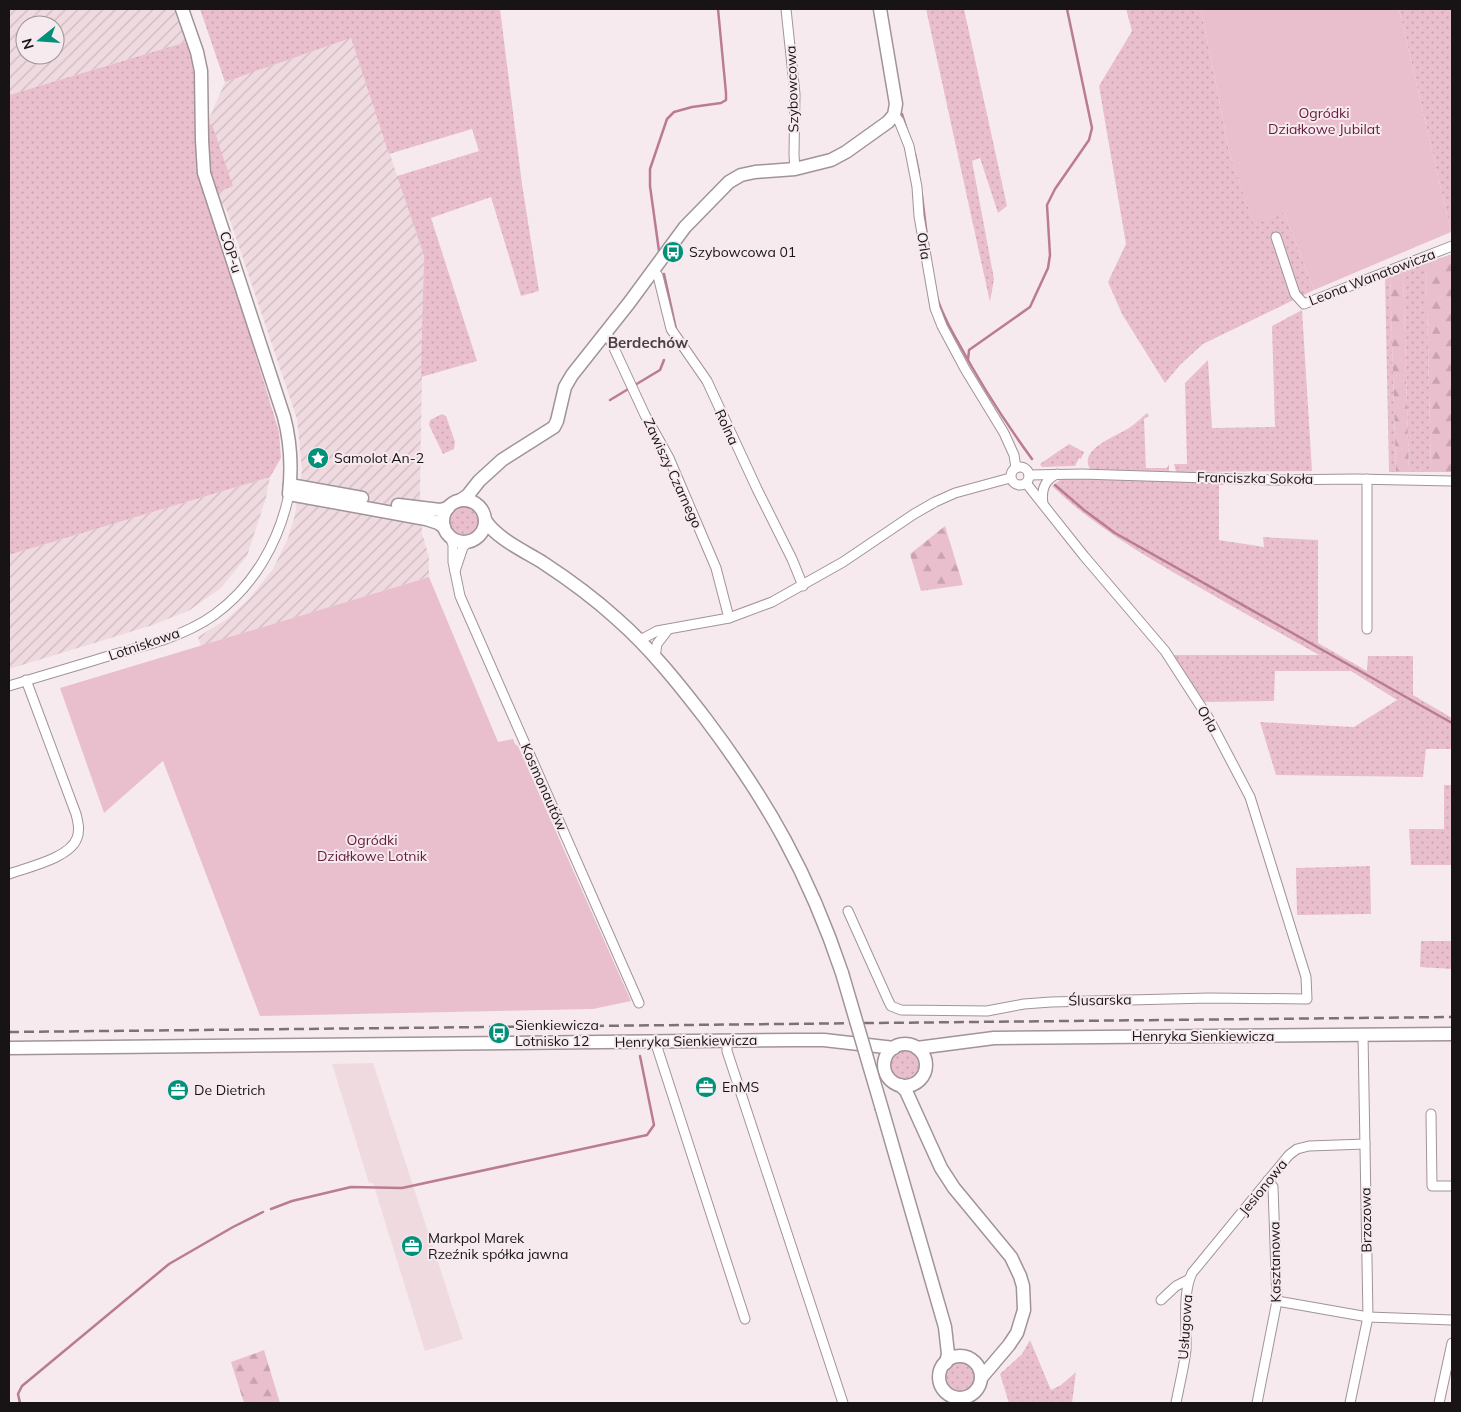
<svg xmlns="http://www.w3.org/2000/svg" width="1461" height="1412" font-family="Mulish,sans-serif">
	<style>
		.built { fill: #efdae0 }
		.industrial { fill: url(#industrial-furrows); fill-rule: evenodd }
		.grass { fill: url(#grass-dots) }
		.forest { fill: url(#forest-firs) }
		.garden { fill: #eabfcd }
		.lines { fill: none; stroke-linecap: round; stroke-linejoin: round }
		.stream { stroke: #ba7c92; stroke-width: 2.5 }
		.street-casing { stroke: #a09498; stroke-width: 11 }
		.secondary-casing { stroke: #a09498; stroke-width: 15 }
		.street { stroke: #fff; stroke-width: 9 }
		.secondary { stroke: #fff; stroke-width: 12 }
		.rail { stroke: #7a7274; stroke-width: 2.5; stroke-dasharray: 10 5; stroke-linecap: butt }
		.secondary-bridge-casing { stroke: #a09498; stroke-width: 15; stroke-linecap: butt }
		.secondary-bridge { stroke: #fff; stroke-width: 12 }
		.labels { text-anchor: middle; stroke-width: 4; stroke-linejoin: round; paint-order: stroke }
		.street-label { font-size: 14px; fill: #181415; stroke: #f7eaee }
		.park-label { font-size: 14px; fill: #651b3c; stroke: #f7eaee }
		.poi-label { font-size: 14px; fill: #181415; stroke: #f7eaee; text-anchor: start }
		.neighbourhood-label { font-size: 15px; font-weight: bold; fill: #4a4043; stroke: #f7eaee }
	</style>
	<defs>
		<pattern id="industrial-furrows" width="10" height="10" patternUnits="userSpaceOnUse" patternTransform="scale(1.25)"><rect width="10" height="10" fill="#efdae0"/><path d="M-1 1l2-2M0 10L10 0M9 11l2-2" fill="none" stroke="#ccbabf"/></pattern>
		<pattern id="grass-dots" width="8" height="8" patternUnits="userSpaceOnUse" patternTransform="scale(1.25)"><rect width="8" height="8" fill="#eabfcd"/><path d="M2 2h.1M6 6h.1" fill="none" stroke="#c8a3af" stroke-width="1.8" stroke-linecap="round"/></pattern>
		<pattern id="forest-firs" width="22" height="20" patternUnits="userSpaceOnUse" patternTransform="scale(1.25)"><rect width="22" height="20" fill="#eabfcd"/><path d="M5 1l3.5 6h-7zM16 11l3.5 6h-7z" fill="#c8a3af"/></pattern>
	</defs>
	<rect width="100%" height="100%" fill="#f7eaee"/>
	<path class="built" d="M373 1063 463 1339 425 1351 373 1183H369L332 1064Z"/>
	<g class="industrial">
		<path d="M9 9H174L186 42 9 95ZM25 25H55V55H25Z"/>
		<path d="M351 38 424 256 420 490 422 533 429 557V577L201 646 198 637 227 619 248 600 273 569 288 538 295 515 302 470 297 419 227 211 215 193 206 126 225 82Z"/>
		<path d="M270 477 266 498 247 556 221 588 190 610 153 625 9 669V555Z"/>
	</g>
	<g class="grass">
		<path d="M200 9H500L522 184 539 291 521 296 491 197 431 218 477 361 421 377 424 256 397 176 479 151 472 129 389 154 351 38 225 82Z"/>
		<path d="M926 9H964L1007 206 998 213 980 158 972 161 994 279 990 302Z"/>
		<path d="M1126 9H1201L1230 155 1254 224 1284 212 1314 290 1203 344 1180 365 1165 383 1122 314 1108 282 1126 244 1099 86 1132 31Z"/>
		<path d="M1399 9H1452V231L1451 232Z"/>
		<path d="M186 42 192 58 197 104 199 165 204 196 239 300 279 432 281 458 270 477 9 555V95Z"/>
		<path d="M212 124 233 186 215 193 208 156 206 126Z"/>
		<path d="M1426 263 1431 472H1409L1403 271Z"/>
		<path d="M1390 276 1396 472H1389L1385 278Z"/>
		<path d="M1302 310 1312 471 1176 472 1174 464H1187L1185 383 1208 360 1212 428 1275 427 1272 326Z"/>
		<path d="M1147 413 1149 416 1144 419 1146 468H1167L1169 464V472L1090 469C1078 449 1117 436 1129 428 1135 424 1141 418 1147 413Z"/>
		<path d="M442 414 446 416 455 442 454 449 443 454 429 425 430 420Z"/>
		<path d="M1069 444 1084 452 1081 459 1079 458 1075 466 1042 467 1040 464Z"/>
		<path d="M1060 478 1221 480 1224 485H1219V540L1264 547 1263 537 1318 540V643L1367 671 1368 656H1413V695L1452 718V749H1426L1423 777 1276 775 1260 722 1354 727 1397 700 1351 671H1275L1274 701 1203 702 1170 655H1319C1276 631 1233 607 1190 582 1142 554 1094 526 1053 487L1052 486 1060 480Z"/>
		<circle cx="464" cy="521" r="15"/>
		<path d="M1444 785H1452V865H1411L1409 829H1444Z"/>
		<path d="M1370 866 1371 914 1297 915 1296 868Z"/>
		<path d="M1421 941H1452V969L1420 967Z"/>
		<circle cx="905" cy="1065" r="15"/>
		<path d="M1030 1340 1051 1390 1061 1385 1076 1372 1072 1403H1009L1000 1374 1022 1354Z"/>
		<circle cx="960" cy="1377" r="15"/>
	</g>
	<g class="forest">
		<path d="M1452 254V472H1431L1426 263Z"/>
		<path d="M1403 271 1409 472H1396L1390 276Z"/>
		<path d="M945 526 963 585 921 591 910 554Z"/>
		<path d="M264 1350 280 1403H244L231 1362Z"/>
	</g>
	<g class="garden">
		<path d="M1201 9H1399L1451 232 1314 290 1284 212 1254 225 1230 155Z"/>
		<path d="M429 577 498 742 513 739 515 744 518 746 631 1001 593 1009 260 1016 163 761 104 813 60 688Z"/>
	</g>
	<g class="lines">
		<g class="stream">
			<path d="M902 114 907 130"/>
			<path d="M915 154 919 173"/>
			<path d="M922 196 928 245"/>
			<path d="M659 251 650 186V169L667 119 674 112 692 107 721 103 726 100V93L718 9"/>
			<path d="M664 274 676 329"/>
			<path d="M937 297C942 314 950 328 958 342 980 383 1005 422 1032 459"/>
			<path d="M968 360 969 350 1030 307 1048 268 1050 255 1047 205 1055 189 1089 140 1092 128 1067 9"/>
			<path d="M635 385 660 370 664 360"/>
			<path d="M610 400 630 388"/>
			<path d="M1055 485 1084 510 1115 533 1452 723"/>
			<path d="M271 1209 292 1201 351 1187 402 1188 647 1135 654 1125 640 1056"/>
			<path d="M20 1403 18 1394 22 1386 169 1264 233 1227 263 1212"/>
		</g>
		<g class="street-casing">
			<g id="street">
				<path d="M786 9 795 94 794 155 795 169"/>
				<path d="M894 115 899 121 909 146 917 187 919 216 935 308 942 326 965 369 1004 433 1014 455 1016 468"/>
				<path d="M1276 237 1295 294 1304 304 1452 246"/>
				<path d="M653 270 658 276 671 329 707 381 757 489 792 559 803 586"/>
				<path d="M606 331 645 415 669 458 716 568 729 618"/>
				<circle cx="1020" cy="476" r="9"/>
				<path d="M1029 475 1081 474 1275 480 1355 479 1452 481"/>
				<path d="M1043 504C1041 490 1044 480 1057 474"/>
				<path d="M450 536 453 545V562L460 596 639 1003"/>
				<path d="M455 571 463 547 468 542"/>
				<path d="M1367 629V479"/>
				<path d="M638 639 644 638 657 631 729 618 772 602 843 562 914 514 935 502 955 493 1010 478"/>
				<path d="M655 657 657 644 667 631"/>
				<path d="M9 686C44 675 80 665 115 654 149 645 186 635 214 615 254 586 279 542 289 494"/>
				<path d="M9 874C28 867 70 858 77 838 80 830 78 822 76 814L26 680"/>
				<path d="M848 911 888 1000 891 1006 901 1010 987 1011 1024 1004 1051 1002 1209 998 1307 999 1306 977 1250 797 1209 719 1165 651 1084 556 1026 483"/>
				<path d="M727 1040V1051L843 1403"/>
				<path d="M655 1041 745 1319"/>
				<path d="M1431 1114 1432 1186H1452"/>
				<path d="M1161 1300 1176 1286 1188 1280"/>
				<path d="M1277 1301 1368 1317 1452 1320"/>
				<path d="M1176 1403C1179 1386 1184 1368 1186 1350 1187 1326 1182 1294 1192 1273L1289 1155 1297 1149 1309 1146 1365 1144"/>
				<path d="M1257 1403 1277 1301 1273 1187 1268 1180"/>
				<path d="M1350 1403 1368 1317 1363 1035"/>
				<path d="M1439 1403 1452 1343"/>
			</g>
		</g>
		<g class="secondary-casing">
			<g id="secondary">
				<path d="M182 9 197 52 201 71 202 140 204 173 284 417C291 443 292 467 289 494L426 519 438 523 444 527"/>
				<path d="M290 485 362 498"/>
				<path d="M461 500 468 495 479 481 502 460 554 427 557 421 565 387 572 375 629 303 685 227 729 182 741 175 755 172 795 169 831 160 846 152 888 122 894 115 896 104 880 9"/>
				<circle cx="464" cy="521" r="21"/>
				<path d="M398 505 440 510 448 508"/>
				<path d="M485 520C496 538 524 551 542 562 568 579 594 598 617 619 650 648 678 683 705 718 767 800 809 874 842 973"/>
				<circle cx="905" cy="1065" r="21"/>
				<path d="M9 1048 796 1040H824L894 1048"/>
				<path d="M917 1048 994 1038 1452 1034"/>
				<path d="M900 1085 906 1091 941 1168 954 1188 1011 1257 1020 1276 1023 1286 1024 1310 1017 1333 1009 1345 981 1378"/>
				<path d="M882 1109 945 1327 948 1354 946 1363"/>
				<circle cx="960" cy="1377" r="21"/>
			</g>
		</g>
		<use href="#street" class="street"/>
		<use href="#secondary" class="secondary"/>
		<path class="rail" d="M9 1032 1452 1017"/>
		<g class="secondary-bridge-casing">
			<path id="secondary-bridge" d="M842 973 882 1109"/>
		</g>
		<use href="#secondary-bridge" class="secondary-bridge"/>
	</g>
	<defs>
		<g id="bus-disc" transform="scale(1.125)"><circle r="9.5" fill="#01907a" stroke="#f7eaee"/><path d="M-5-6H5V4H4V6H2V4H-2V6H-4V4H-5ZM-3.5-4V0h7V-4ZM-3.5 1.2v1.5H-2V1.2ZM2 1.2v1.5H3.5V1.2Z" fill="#fff"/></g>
		<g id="sight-disc" transform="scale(1.125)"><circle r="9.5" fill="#01907a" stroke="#f7eaee"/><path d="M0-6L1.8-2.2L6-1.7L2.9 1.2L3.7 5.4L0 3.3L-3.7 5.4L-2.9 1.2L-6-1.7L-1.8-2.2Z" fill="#fff"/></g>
		<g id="office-disc" transform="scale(1.125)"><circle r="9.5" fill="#01907a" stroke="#f7eaee"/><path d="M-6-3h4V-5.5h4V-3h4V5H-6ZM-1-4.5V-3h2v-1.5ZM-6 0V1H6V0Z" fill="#fff"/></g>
	</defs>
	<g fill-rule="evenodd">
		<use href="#bus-disc" x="673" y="252"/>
		<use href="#sight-disc" x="318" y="458"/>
		<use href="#bus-disc" x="499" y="1033"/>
		<use href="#office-disc" x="706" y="1087"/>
		<use href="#office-disc" x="178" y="1090"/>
		<use href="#office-disc" x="412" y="1246"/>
	</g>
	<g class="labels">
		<g class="street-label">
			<text transform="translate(792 89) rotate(-92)" y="5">Szybowcowa</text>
			<text transform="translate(924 246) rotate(81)" y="5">Orla</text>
			<text transform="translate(231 252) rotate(72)" y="5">COP-u</text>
			<text transform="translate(1372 277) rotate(-21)" y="5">Leona Wanatowicza</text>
			<text transform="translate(727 427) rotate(65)" y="5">Rolna</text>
			<text transform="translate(673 473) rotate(65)" y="5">Zawiszy Czarnego</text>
			<text transform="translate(1255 478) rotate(1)" y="5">Franciszka Sokoła</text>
			<text transform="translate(144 644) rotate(-19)" y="5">Lotniskowa</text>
			<text transform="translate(1208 719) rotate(60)" y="5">Orla</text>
			<text transform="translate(544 787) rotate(66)" y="5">Kosmonautów</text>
			<text transform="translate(1100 1000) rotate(-1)" y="5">Ślusarska</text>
			<text x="1203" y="1041">Henryka Sienkiewicza</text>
			<text transform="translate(686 1041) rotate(-1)" y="5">Henryka Sienkiewicza</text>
			<text transform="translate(1263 1187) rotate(-51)" y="5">Jesionowa</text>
			<text transform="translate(1366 1220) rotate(-91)" y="5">Brzozowa</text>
			<text transform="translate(1275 1262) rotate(-91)" y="5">Kasztanowa</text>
			<text transform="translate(1185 1327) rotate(-86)" y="5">Usługowa</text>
		</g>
		<g class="park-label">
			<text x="1324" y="118">Ogródki<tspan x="1324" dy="16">Działkowe Jubilat</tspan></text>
			<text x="372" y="845">Ogródki<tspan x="372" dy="16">Działkowe Lotnik</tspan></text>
		</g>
		<g class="poi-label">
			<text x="689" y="257">Szybowcowa 01</text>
			<text x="334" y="463">Samolot An-2</text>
			<text x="515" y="1030">Sienkiewicza<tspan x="515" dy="16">Lotnisko 12</tspan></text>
			<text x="722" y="1092">EnMS</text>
			<text x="194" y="1095">De Dietrich</text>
			<text x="428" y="1243">Markpol Marek<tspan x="428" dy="16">Rzeźnik spółka jawna</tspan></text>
		</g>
		<g class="neighbourhood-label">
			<text x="648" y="348">Berdechów</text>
		</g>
	</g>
	<rect width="1461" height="1412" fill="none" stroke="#181415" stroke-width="20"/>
	<g transform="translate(40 40) rotate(253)"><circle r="24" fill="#f7eaee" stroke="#9e9497"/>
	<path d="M0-4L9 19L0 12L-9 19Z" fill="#01907a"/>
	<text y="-8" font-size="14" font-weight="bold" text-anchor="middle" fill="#181415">N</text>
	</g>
</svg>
